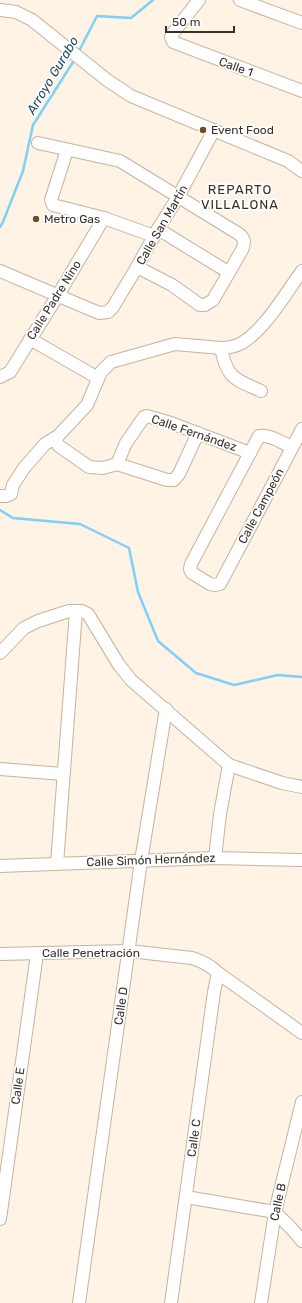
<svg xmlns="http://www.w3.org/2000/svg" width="302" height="1303" font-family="Rubik,sans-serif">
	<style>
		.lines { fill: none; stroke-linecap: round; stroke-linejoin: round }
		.stream { stroke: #80cff8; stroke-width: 2.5 }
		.minor-casing { stroke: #c2b4a2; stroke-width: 14 }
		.minor { stroke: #fff; stroke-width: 12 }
		.poi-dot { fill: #6f4e25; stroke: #fff; stroke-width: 1.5 }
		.labels { text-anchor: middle; stroke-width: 3.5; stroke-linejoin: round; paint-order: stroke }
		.street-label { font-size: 12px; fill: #363029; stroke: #fff }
		.poi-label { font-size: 12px; fill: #363029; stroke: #fff; text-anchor: start }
		.water-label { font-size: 13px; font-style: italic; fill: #224e64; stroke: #fff }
		.neighbourhood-label { font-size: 13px; letter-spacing: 1px; fill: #363029; stroke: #fff }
	</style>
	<rect width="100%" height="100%" fill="#fef3e4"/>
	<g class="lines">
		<g class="stream">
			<path d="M78 53 97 16 131 18 153 0"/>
			<path d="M0 227 3 222 23 171 33 125 75 59"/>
			<path d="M0 510 13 518 80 524 129 548 138 592 158 641 196 673 234 685 278 675 302 677"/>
		</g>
		<g class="minor-casing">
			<g id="minor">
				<path d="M199 0 173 33 171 37 173 42 302 91"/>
				<path d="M240 0 302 23"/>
				<path d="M0 10 16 12 32 20 107 80 131 96 288 161 302 171"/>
				<path d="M38 143 120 161 239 234C245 239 245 243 242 250L213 300 205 305H200L172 285 137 267"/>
				<path d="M67 150 51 200 53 205 104 218 154 236"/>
				<path d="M158 229 228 272"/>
				<path d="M0 271 99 313 108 312 113 307 137 267 158 229 178 197 214 130"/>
				<path d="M30 339 98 378"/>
				<path d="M221 348C227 379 235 379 261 391"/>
				<path d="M0 377 10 372 58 295 104 218"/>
				<path d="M54 439 59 446 89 467 103 468 117 464 167 480H174L179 474 198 433"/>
				<path d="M292 447C282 443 270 434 259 436L191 564 190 569 192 573 210 584 215 585 220 584 302 429"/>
				<path d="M117 464 126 443 144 417 147 416 171 423 250 453"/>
				<path d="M0 496H6L11 494 13 485 24 468 45 444 58 436 87 405 101 372 111 362 175 344 221 348C228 348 236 346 242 343 267 327 285 294 302 271"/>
				<path d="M0 653 24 628 38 621 69 611H82L88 614 119 665 131 680 229 765 282 783 302 787"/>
				<path d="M0 769 63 774"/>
				<path d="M215 858 220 814 229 765"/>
				<path d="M57 864 76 611"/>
				<path d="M0 866 215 858 302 860"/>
				<path d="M0 954 129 951 192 958C202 961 210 965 218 973L302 1033"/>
				<path d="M186 1197 275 1212 292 1229 302 1241"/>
				<path d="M0 1219 37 954"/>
				<path d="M79 1303 141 861 166 709"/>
				<path d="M171 1303 214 992 218 973"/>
				<path d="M261 1303 275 1212 302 1102"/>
			</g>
		</g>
		<use href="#minor" class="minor"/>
	</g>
	<g class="poi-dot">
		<circle cx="203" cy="130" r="4"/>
		<circle cx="36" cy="219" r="4"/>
	</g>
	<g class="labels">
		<g class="street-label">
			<text transform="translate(236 67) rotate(20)" y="4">Calle 1</text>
			<text transform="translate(162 225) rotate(-60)" y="4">Calle San Martín</text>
			<text transform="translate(54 300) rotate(-58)" y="4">Calle Padre Nino</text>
			<text transform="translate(194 433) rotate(19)" y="4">Calle Fernández</text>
			<text transform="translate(261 506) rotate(-62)" y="4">Calle Campeón</text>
			<text transform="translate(151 860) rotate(-2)" y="4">Calle Simón Hernández</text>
			<text x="91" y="957">Calle Penetración</text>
			<text transform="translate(121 1006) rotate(-82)" y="4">Calle D</text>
			<text transform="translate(18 1086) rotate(-82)" y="4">Calle E</text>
			<text transform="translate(194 1138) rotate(-82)" y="4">Calle C</text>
			<text transform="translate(278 1202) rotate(-78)" y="4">Calle B</text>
		</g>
		<g class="poi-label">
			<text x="211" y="134">Event Food</text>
			<text x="44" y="223">Metro Gas</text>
		</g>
		<g class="water-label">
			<text transform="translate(52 75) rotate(-59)" y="5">Arroyo Gurabo</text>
		</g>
		<g class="neighbourhood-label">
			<text x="240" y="194">REPARTO<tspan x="240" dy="15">VILLALONA</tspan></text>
		</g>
	</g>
	<path d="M166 26v6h68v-6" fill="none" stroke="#363029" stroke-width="2"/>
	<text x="172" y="26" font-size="12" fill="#363029" stroke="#ffffff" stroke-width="3" paint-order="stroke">50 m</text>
</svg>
